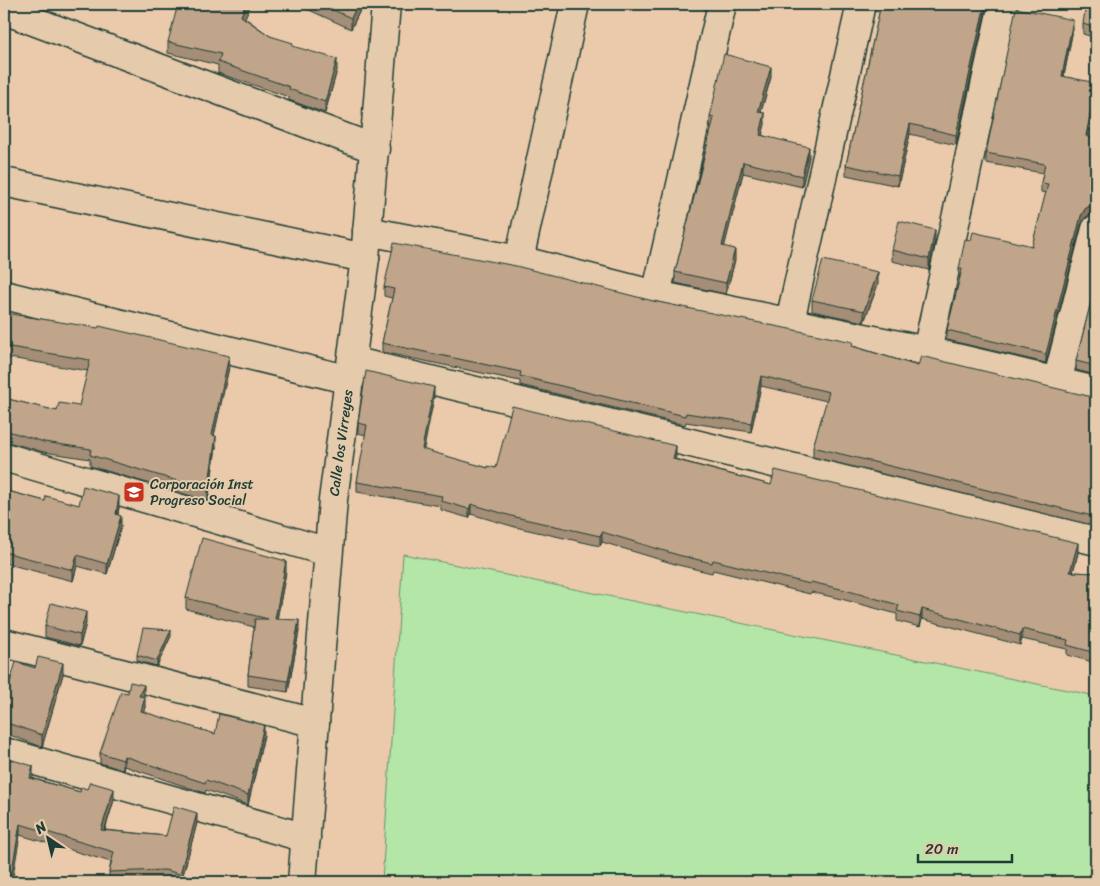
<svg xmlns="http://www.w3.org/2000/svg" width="1100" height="886" font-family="Sriracha,sans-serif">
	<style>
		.green { fill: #b3e6a7; stroke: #69926e }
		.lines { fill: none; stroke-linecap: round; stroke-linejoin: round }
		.minor-casing { stroke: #1f3d34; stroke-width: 31 }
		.minor { stroke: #e5caac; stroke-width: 28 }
		.wall { fill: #a58e77; stroke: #1f3d34 }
		.shaded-wall { fill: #867461; stroke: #1f3d34 }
		.building { fill: #c0a58a; stroke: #1f3d34 }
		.labels { text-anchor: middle; stroke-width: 4; stroke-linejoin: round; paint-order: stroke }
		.street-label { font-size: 14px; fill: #1f3d34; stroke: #e5caac }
		.poi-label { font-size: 14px; fill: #1f3d34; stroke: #e5caac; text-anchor: start }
	</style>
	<rect width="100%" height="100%" fill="#ebcaab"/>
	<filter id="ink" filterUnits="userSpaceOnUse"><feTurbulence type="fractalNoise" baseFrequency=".02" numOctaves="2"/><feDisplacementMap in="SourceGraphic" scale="10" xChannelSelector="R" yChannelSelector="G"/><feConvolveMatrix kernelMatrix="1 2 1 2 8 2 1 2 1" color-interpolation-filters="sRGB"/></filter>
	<g filter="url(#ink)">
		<path class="green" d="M403 554 1096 696V882H382Z"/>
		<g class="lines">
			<g class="minor-casing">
				<g id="minor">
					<path d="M4 10 375 149"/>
					<path d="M4 182 365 258"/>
					<path d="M367 231 519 260 656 295 927 351 1096 391"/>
					<path d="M519 260 575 4"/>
					<path d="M4 295 350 380"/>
					<path d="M656 295 722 4"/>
					<path d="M790 321 861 4"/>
					<path d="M927 351 1003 4"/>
					<path d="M352 361 1096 541"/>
					<path d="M1057 382 1096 229"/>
					<path d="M4 457 328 552"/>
					<path d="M4 643 315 723"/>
					<path d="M4 752 306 838"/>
					<path id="s1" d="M302 882 333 500 365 258 386 4"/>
				</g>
			</g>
			<use href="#minor" class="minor"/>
		</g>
		<g class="wall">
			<path d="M296 4H363L351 29Z"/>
			<path d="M881 4H987L956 145 910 134 898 186 846 175V165Z"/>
			<path d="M1096 4V38L1083 34V24Z"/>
			<path d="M245 18 270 36 293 46 337 70 325 113 289 100V97L218 73V65L168 53V42Z"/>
			<path d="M1073 29 1064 76 1096 93 1088 137 1096 139V214H1091L1085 218 1081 225 1046 363 947 340V330L960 278H959V269L971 240 1032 246 1046 193 1041 192V183L1043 173 986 163V153Z"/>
			<path d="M771 77 761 112 765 124 762 135 809 157 802 187 743 173 724 247 735 260 726 294 675 283V272L711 128 710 127V117Z"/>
			<path d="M935 241 929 270 892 261V250Z"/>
			<path d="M1096 282V375L1076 370V361Z"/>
			<path d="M878 284 864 322 812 311V300Z"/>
			<path d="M384 287 653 301 853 346 918 366 1092 397H1096V526L813 457V447L827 401 761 386 751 432 686 422 685 425 520 385V381L382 352V343L392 298 384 296Z"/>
			<path d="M4 300 6 312 5 314 229 367 214 435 216 447 208 501 90 466V459L44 452 8 442H4V396L8 399 57 411 79 406 88 371 4 357Z"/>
			<path d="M434 397 423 450 488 468 676 456 675 459 771 485 1078 553 1073 572 1096 573V663L1067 655V649L1022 639 1020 645 922 619 920 627 897 621V614L845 600 811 592 810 594 713 570 712 573 678 565 602 542 600 546 515 527 471 514 469 518 441 510V506L357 492V482L366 435 358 433V423Z"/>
			<path d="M4 490 45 501 79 505 119 507 118 515 121 526 107 574 77 566 73 581 4 563Z"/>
			<path d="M286 572 277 619 299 631 288 692 248 686V675L254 627 186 609V598Z"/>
			<path d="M86 623 80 646 45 637V626Z"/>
			<path d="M171 636 157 666 137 661V655Z"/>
			<path d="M35 668 63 674 42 747 7 734V727L4 726V702Z"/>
			<path d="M128 693 144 695 143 697 145 707 143 712 215 734 264 735 248 805 206 790 205 793 124 766 123 770 100 763V753Z"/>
			<path d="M33 766 32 778 80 792 114 800 105 830 166 836 197 823 181 882H170L165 881 109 882V872L111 862 20 835 4 882Z"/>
		</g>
		<g class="shaded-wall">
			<path d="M246 4H251L241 27V16Z"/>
			<path d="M358 4H363L351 29V18Z"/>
			<path d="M985 4H987L956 145V135Z"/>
			<path d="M1073 20V29L1062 85V76Z"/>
			<path d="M337 59V70L325 113V102Z"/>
			<path d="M771 67V77L758 122V112Z"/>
			<path d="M1096 83V93L1086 146V136Z"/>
			<path d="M765 113V124L760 145V135Z"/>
			<path d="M910 124V134L898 186V176Z"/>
			<path d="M809 147V157L802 187V176Z"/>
			<path d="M743 162V173L722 256V246Z"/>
			<path d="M1091 205V214L1085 218 1081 225 1046 363V354L1081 216 1085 209Z"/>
			<path d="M935 230V241L929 270V259Z"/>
			<path d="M735 249V260L726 294V283Z"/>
			<path d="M878 272V284L864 322V311Z"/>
			<path d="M6 301V312L4 319V309Z"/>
			<path d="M229 356V367L212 445V435Z"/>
			<path d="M761 376V386L751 432V423Z"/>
			<path d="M434 387V397L422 459V449Z"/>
			<path d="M216 436V447L208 501V490Z"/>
			<path d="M676 446V456L673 468V459Z"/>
			<path d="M119 496V507L116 525V514Z"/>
			<path d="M471 504V514L469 518V509Z"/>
			<path d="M121 516V526L107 574V564Z"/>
			<path d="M602 532V542L600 546V536Z"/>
			<path d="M1078 543V553L1070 582V572Z"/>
			<path d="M77 555V566L73 581V570Z"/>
			<path d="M286 561V572L275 630V619Z"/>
			<path d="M922 609V619L920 627V617Z"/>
			<path d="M86 612V623L80 646V635Z"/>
			<path d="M299 620V631L288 692V681Z"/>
			<path d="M1022 629V639L1020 645V635Z"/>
			<path d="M171 630V636L157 666V661Z"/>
			<path d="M63 663V674L42 747V735Z"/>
			<path d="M144 685V695L139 706V696Z"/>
			<path d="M145 697V707L141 721V711Z"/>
			<path d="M264 725V735L248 805V795Z"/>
			<path d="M124 756V766L123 770V760Z"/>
			<path d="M33 766V777L30 788V778Z"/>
			<path d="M114 789V800L101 841V830Z"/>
			<path d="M197 813V823L181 882H180V874Z"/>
			<path d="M20 824V835L12 882H10Z"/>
		</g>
		<g class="building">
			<path d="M178 4H246L241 16 270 36 293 43 292 46 337 59 325 102 289 89 290 87 218 62 221 54 168 42Z"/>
			<path d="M320 4H358L351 18Z"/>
			<path d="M881 4H985L956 135 910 124 898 176 846 165Z"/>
			<path d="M1086 4H1096V28L1083 24Z"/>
			<path d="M1016 8 1073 20 1062 76 1096 83 1086 136 1096 139V205H1091L1085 209 1081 216 1046 354 947 330 962 269H959L965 239 971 240 973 232 1032 246 1048 184 1041 183 1045 164 986 153Z"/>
			<path d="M724 54 771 67 758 112 765 113 760 135 809 147 802 176 743 162 722 246 735 249 726 283 675 272 714 118 710 117Z"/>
			<path d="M899 221 935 230 929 259 892 250Z"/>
			<path d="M394 243 516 266 653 301 853 342 852 346 918 366 921 356 1092 397H1096V517L813 447 829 392 761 376 751 423 686 413 685 416 520 376 521 372 382 343 394 289 384 287Z"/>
			<path d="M823 260 878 272 864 311 812 300Z"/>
			<path d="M1096 282V366L1076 361Z"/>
			<path d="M4 300 6 301 4 309Z"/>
			<path d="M4 313 98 328 99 326 229 356 212 435 216 436 208 490 90 455 91 449 44 442 8 431H4V396L8 399 57 411 59 403 79 406 90 360 4 346Z"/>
			<path d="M366 371 434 387 422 449 488 468V466L496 468 512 406 676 446 673 459 771 485 775 470 1078 543 1070 572 1096 573V653L1067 645 1068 640 1022 629 1020 635 922 609 920 617 897 611 899 605 845 590 811 582 810 584 713 560 712 563 678 555 602 532 600 536 515 517 471 504 469 509 441 501 442 496 357 482 367 425 358 423Z"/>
			<path d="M83 486 119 496 116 514 121 516 107 564 77 555 73 570 4 552V490L45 501 46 496 79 505Z"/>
			<path d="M202 538 286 561 275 619 299 620 288 681 248 675 255 619H268L186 598Z"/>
			<path d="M51 603 86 612 80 635 45 626Z"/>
			<path d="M143 628 171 630 157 661 137 655Z"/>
			<path d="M38 657 63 663 42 735 7 723 8 717 4 715V702L16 662 35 668Z"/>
			<path d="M130 682 144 685 139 696 145 697 141 711 215 734 219 714 264 725 248 795 206 780 205 783 124 756 123 760 100 753 121 692 128 693Z"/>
			<path d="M9 759 33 766 30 778 80 792 81 787 87 789 90 782 114 789 101 830 166 836 174 806 197 813 180 874 165 870 109 872 114 852 20 824 10 882H4V778Z"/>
		</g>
	</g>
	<defs>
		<g id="school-square" transform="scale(1.125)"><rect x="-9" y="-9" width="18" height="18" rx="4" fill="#c8321e" stroke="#e5caac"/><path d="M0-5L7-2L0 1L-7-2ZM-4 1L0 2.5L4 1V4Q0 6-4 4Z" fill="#fff"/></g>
	</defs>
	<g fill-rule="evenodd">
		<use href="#school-square" x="134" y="492"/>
	</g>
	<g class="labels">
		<g class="street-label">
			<text dy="5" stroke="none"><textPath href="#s1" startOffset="441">Calle los Virreyes</textPath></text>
		</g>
		<g class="poi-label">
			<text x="150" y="489">Corporación Inst<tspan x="150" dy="16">Progreso Social</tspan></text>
		</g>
	</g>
	<rect width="1100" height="886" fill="none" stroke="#e5caac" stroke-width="20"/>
	<rect x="10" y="10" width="1080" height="866" fill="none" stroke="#1f3d34" stroke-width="2" filter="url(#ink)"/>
	<g transform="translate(48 838) rotate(325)" stroke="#e5caac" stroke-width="4" paint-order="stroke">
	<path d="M0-4L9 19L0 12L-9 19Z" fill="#1f3d34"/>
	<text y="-8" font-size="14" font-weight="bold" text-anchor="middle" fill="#1f3d34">N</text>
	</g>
	<path d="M918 854v8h94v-8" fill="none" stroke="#1f3d34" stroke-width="2.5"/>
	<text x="925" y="854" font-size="15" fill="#1f3d34" stroke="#e5caac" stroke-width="4" paint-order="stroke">20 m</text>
</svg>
